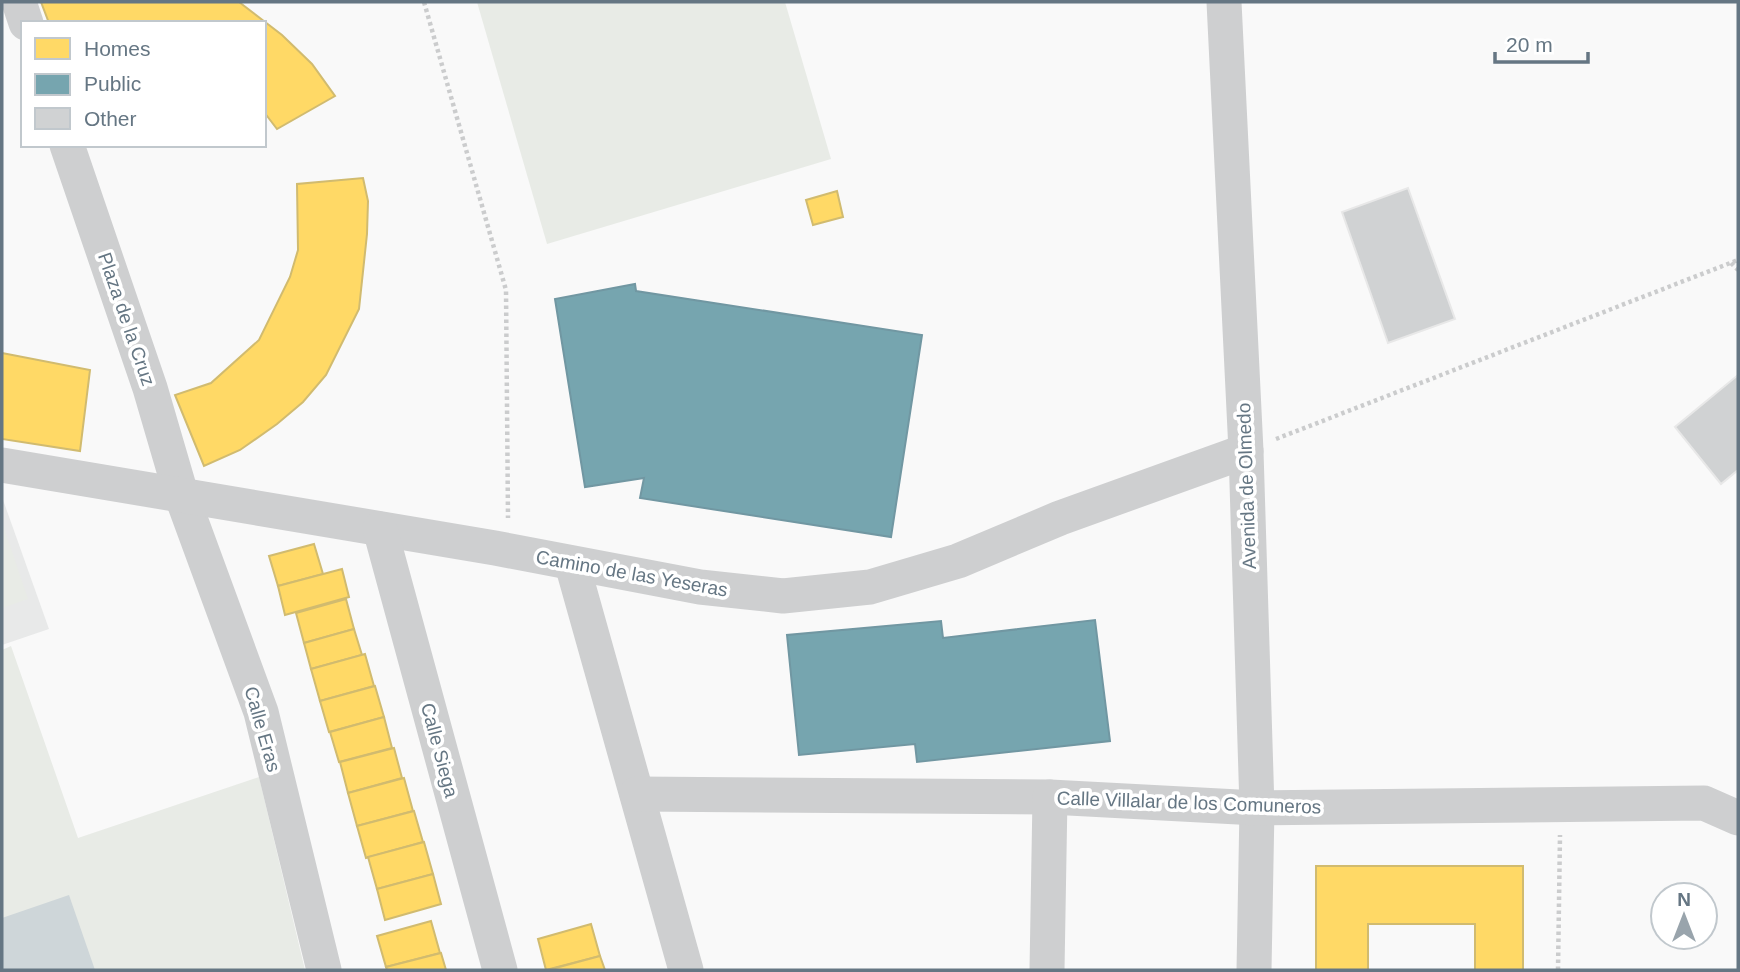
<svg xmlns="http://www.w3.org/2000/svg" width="1740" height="972" font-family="Arial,sans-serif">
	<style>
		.built { fill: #e8e9e9 }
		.green { fill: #e8ebe6 }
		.water { fill: #ced6d9 }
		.homes { fill: #ffd966; stroke: #d1bb6f; stroke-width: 2 }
		.public { fill: #76a5af; stroke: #7197a2; stroke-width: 2 }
		.building { fill: #d0d2d3; stroke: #e8e8e8; stroke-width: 2 }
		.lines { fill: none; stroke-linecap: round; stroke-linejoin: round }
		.path { stroke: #cbcccd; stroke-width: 4.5; stroke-dasharray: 3.5 3.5; stroke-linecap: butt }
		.street { stroke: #cecfd0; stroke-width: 35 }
		.labels { text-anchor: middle; stroke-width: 7; stroke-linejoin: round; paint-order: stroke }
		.street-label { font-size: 19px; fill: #657683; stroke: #fff }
	</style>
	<rect width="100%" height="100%" fill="#f9f9f9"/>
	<path class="built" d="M2 497 49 629 2 645Z"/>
	<g class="green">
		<path d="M477 2H785L831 159 547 244Z"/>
		<path d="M2 522 28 599 2 608Z"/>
		<path d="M11 646 78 838 259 777 305 970H2V650Z"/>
	</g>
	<path class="water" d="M69 895 95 970H2V918Z"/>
	<g class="homes">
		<path d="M41 2H239L282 35 312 64 335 96 277 129 264 112V23H49Z"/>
		<path d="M363 178 368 201 367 234 359 309 326 375 303 402 277 424 240 450 204 466 175 395 211 383 259 340 290 277 298 250 297 184Z"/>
		<path d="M837 191 843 217 813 225 806 200Z"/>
		<path d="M2 353 90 370 80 451 2 439Z"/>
		<path d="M314 544 323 574 278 586 269 556Z"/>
		<path d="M342 569 349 597 285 615 278 586Z"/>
		<path d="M346 599 354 629 304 643 296 613Z"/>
		<path d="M354 629 362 655 311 669 304 643Z"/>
		<path d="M365 654 374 686 320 701 311 669Z"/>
		<path d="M375 686 384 717 329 732 320 701Z"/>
		<path d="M384 717 392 748 339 762 330 732Z"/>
		<path d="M394 748 402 778 348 793 340 762Z"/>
		<path d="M404 778 413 811 357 826 348 793Z"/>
		<path d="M414 811 423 842 366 858 357 826Z"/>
		<path d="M424 842 433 874 377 889 368 857Z"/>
		<path d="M1316 866H1523V970H1475V924H1368V970H1316Z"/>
		<path d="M433 874 441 904 385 920 377 889Z"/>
		<path d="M431 921 440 953 386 967 377 936Z"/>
		<path d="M591 924 600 956 546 970 538 939Z"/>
		<path d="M441 953 446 970H387L386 967Z"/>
		<path d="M600 956 605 970H548Z"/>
	</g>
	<g class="public">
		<path d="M635 284 636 291 922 335 891 537 640 498 644 478 585 487 555 299Z"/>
		<path d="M1095 620 1110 741 917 762 915 744 799 755 787 635 941 621 943 638Z"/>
	</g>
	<g class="building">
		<path d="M1408 188 1455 319 1388 343 1342 212Z"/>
		<path d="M1738 375V470L1721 484 1675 427Z"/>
	</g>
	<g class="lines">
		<g class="path">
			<path d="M424 2 506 290 508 518"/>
			<path d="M1731 263 1738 270"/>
			<path d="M1276 439 1738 260"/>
			<path d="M1558 970 1560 835"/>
		</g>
		<g class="street">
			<path d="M19 2 26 23"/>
			<path d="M1224 2 1246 451 1257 808 1254 970"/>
			<path d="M67 145 150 388 181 494 261 712 324 970"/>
			<path d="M2 465 495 548 700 587 783 596 870 587 958 561 1060 518 1246 451"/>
			<path d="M380 529 500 970"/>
			<path d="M572 564 686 970"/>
			<path d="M637 794 1050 797 1257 808 1704 803 1738 818"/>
			<path d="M1047 970 1050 797"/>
		</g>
	</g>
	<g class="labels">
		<g class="street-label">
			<text transform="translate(127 319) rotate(71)" y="7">Plaza de la Cruz</text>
			<text transform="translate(1246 486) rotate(-92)" y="7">Avenida de Olmedo</text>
			<text transform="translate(632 573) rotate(10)" y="7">Camino de las Yeseras</text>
			<text transform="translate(263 729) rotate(74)" y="7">Calle Eras</text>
			<text transform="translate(440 750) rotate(75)" y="7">Calle Siega</text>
			<text transform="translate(1189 802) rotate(2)" y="7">Calle Villalar de los Comuneros</text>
		</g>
	</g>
	<rect width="1740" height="972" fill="none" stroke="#657683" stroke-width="7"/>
	<rect x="21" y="21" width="245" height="126" fill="#ffffff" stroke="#c1c8cd" stroke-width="2"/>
	<rect x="35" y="38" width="35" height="21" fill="#ffd966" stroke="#c1c8cd" stroke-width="2"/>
	<text x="84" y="56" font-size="21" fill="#657683">Homes</text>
	<rect x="35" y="74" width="35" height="21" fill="#76a5af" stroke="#c1c8cd" stroke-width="2"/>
	<text x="84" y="91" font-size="21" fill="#657683">Public</text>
	<rect x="35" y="108" width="35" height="21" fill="#d0d2d3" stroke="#c1c8cd" stroke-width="2"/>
	<text x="84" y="126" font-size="21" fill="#657683">Other</text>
	<g transform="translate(1684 916)"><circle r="33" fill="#ffffff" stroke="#c1c8cd" stroke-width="2"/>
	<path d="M0-5L12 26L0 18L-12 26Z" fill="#99a4ac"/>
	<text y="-10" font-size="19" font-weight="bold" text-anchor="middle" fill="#657683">N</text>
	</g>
	<path d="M1495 52v10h93v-10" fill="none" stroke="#657683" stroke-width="3.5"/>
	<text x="1506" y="52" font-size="21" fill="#657683" stroke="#ffffff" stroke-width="5" paint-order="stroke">20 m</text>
</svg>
